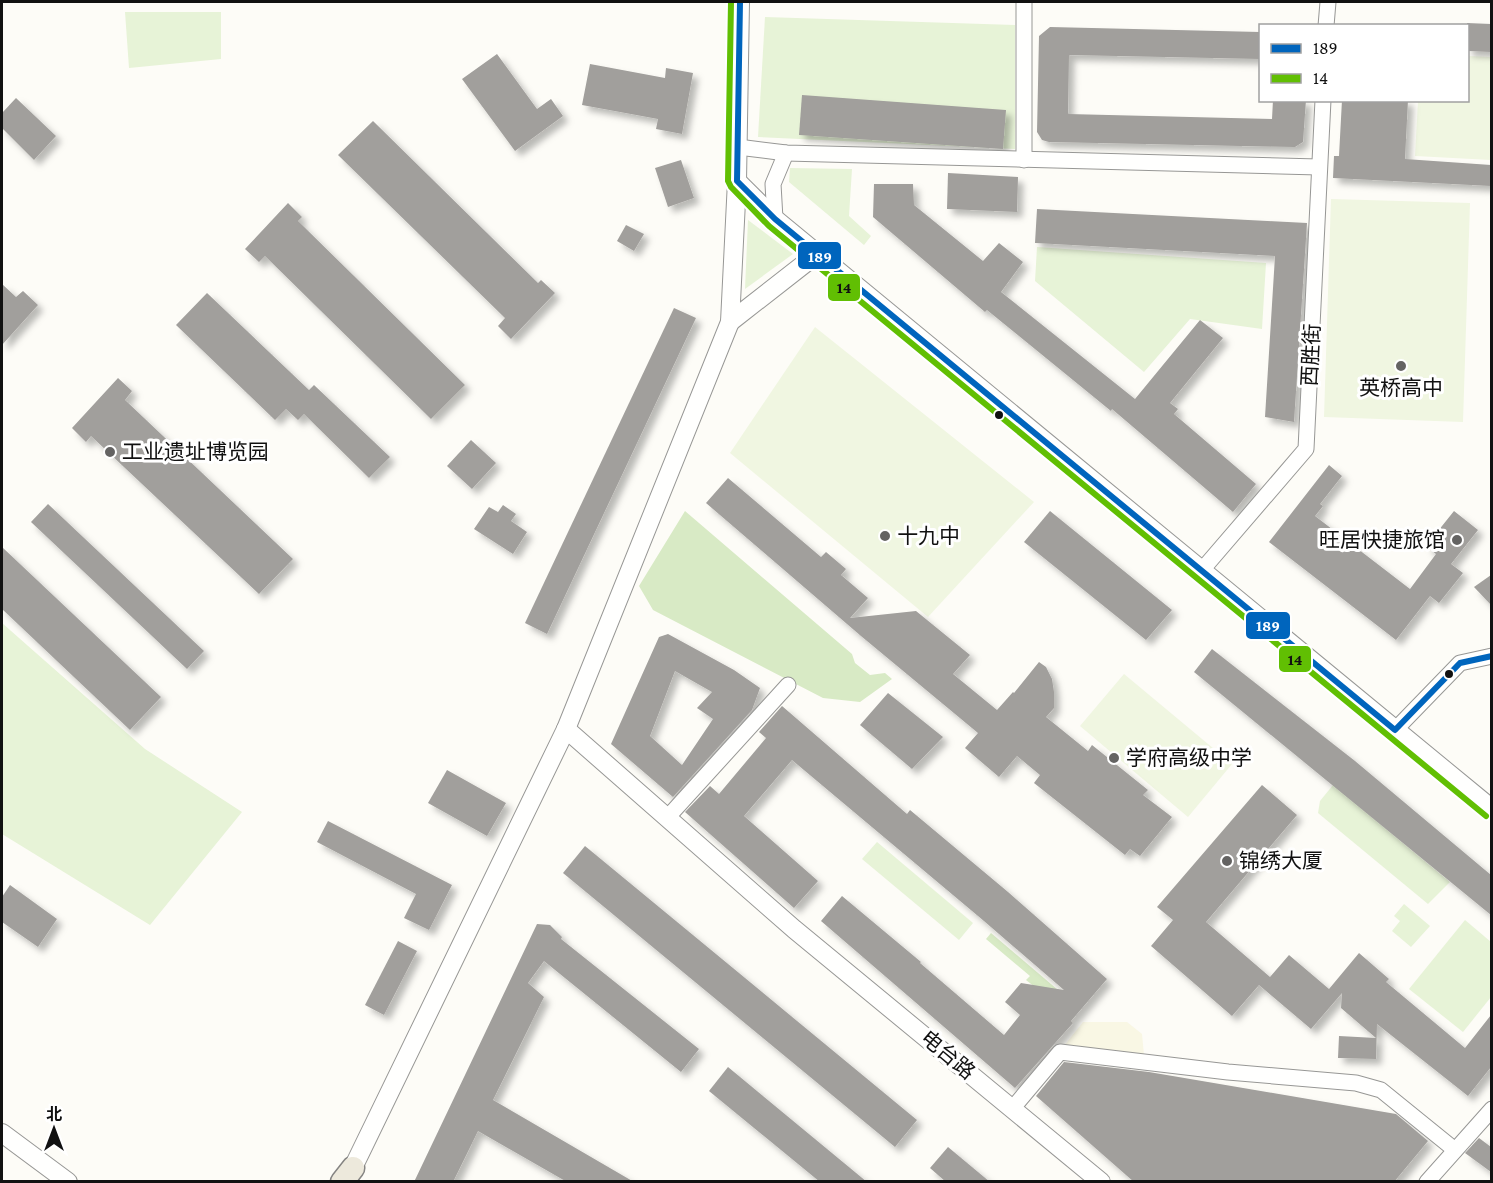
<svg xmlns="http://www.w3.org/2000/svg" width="1493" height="1183" font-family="'Crimson Pro','Noto Sans SC',serif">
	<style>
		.farmland { fill: #f9f7e4 }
		.green { fill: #e7f3d7 }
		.forest { fill: #d8eac5 }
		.pitch { fill: #f0f6e1 }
		.building { fill: #a19f9c; fill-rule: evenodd; filter: url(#shadow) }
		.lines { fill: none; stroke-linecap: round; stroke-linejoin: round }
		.minor-casing { stroke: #979795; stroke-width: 17 }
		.tertiary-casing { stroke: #979795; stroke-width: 20 }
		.primary-casing { stroke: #858482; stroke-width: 25 }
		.minor { stroke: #fffffe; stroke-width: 15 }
		.tertiary { stroke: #fffffe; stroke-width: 18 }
		.primary { stroke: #ede9dc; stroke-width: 22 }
		.bus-1-casing { stroke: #fff; stroke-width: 10 }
		.bus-2-casing { stroke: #fff; stroke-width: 10 }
		.bus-1 { stroke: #0065bd; stroke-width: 6 }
		.bus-2 { stroke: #61bf03; stroke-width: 6 }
		.poi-dot { fill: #646362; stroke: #fff; stroke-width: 2 }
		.bus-dot { fill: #111; stroke: #fff; stroke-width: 2 }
		.labels { text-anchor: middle; stroke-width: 6; stroke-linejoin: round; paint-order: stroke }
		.street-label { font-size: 21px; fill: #111; stroke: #fff }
		.poi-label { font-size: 21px; fill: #111; stroke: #fff; text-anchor: start }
		.line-badge { stroke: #fff; stroke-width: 2 }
		.badge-label { font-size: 16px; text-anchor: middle; font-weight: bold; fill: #fff }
		.pale-badge-label { font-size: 16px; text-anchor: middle; font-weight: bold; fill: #111 }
	</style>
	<defs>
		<filter id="shadow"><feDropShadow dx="5.5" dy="5.5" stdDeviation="3" flood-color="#0004"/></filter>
	</defs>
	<rect width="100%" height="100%" fill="#fdfcf7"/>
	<path class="farmland" d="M1083 1022H1127L1142 1034 1144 1055 1064 1046Z"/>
	<g class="green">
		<path d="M125 12H221V59L129 68Z"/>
		<path d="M765 17 1015 25V149L758 137Z"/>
		<path d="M790 168 852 169 849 216 871 236 864 245 789 182Z"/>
		<path d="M748 220 793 254 745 289Z"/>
		<path d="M1037 247 1266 263 1262 329 1190 319 1144 372 1035 281Z"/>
		<path d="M2 623 145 749 242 812 150 925 2 834Z"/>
		<path d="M1333 785 1450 882 1428 904 1318 813 1320 801Z"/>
		<path d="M877 842 973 923 959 940 862 859Z"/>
		<path d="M1404 904 1430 926 1411 947 1392 931 1400 921 1394 916Z"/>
		<path d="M1465 920 1491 942V997L1463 1032 1409 989Z"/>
	</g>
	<g class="forest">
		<path d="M685 511 852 654 855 663 870 675 885 673 892 679 860 702 823 698 653 610 639 586Z"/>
		<path d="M991 933 1058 990 1050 999 1026 980 1030 976 986 939Z"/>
	</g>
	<g class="pitch">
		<path d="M1468 56 1491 57V160L1415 156 1418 101 1468 100Z"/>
		<path d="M1331 199 1470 203 1463 422 1324 417Z"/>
		<path d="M815 327 1034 502 928 617 730 453Z"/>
		<path d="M1124 674 1232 764 1188 817 1080 726Z"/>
	</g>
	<g class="building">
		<path d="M1467 23 1491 24V52L1467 51Z"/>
		<path d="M1050 27 1260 32V59L1069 55 1068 114 1272 119 1273 100H1306L1303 142 1295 147 1049 142 1042 140 1037 132 1039 36Z"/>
		<path d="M497 54 537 109 551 99 563 116 515 151 462 79Z"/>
		<path d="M590 64 665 78 666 68 693 73 682 134 656 129 658 119 582 105Z"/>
		<path d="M802 95 1006 110 1003 149 799 135Z"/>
		<path d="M16 98 56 136 34 160 2 128V113Z"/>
		<path d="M1342 100H1408L1405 159 1491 165V186L1333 178 1334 156H1339Z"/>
		<path d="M373 121 538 283 541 280 555 293 511 339 498 326 505 318 338 155Z"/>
		<path d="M681 160 694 198 668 207 655 168Z"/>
		<path d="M948 173 1018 177 1017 212 947 209Z"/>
		<path d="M874 184H913L914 205 983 261 999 243 1023 262 1001 292 1135 399 1200 320 1223 338 1170 403 1178 409 1174 414 1256 484 1233 512 1112 409 1111 411 987 310 985 312 873 217Z"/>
		<path d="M288 203 302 217 298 221 465 385 431 419 265 256 259 262 245 249Z"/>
		<path d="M1037 209 1307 223 1294 422 1265 417 1275 256 1035 243Z"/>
		<path d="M626 225 644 234 634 251 617 241Z"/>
		<path d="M2 284 16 297 23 291 38 305 2 345Z"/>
		<path d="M207 293 309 390 314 385 390 457 369 478 304 414 298 420 286 409 275 420 176 325Z"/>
		<path d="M674 308 696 318 547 634 525 623Z"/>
		<path d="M118 378 132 391 125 400 293 559 259 594 91 436 86 442 72 428Z"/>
		<path d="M471 440 496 463 472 489 447 466Z"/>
		<path d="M1329 465 1342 476 1320 504 1323 506 1315 516 1410 589 1436 554 1426 546 1454 511 1478 530 1451 564 1463 573 1439 603 1430 596 1396 640 1269 542Z"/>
		<path d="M728 478 821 557 826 552 846 569 841 575 868 598 850 618 916 611 970 655 953 674 997 710 1013 692 1014 693 1039 662 1046 667 1052 679 1054 692V708L1046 717 1088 751 1092 745 1148 790 1143 795 1172 817 1140 856 1130 849 1125 855 1034 783 1040 775 1017 756 999 777 965 748 978 733 861 636 706 503Z"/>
		<path d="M48 504 204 651 187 669 31 522Z"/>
		<path d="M503 505 516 514 511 521 527 532 513 554 474 529 489 507 498 512Z"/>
		<path d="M1050 511 1172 610 1146 640 1024 542Z"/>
		<path d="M2 547 161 697 130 730 2 609Z"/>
		<path d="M1491 575V605L1474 587Z"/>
		<path d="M668 634 734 670 760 688 752 710 673 797 611 744 659 637ZM675 671 712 692 697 708 713 719 682 765 650 736Z"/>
		<path d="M1212 649 1355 761 1491 875V915L1194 672Z"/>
		<path d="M888 693 943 737 912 769 860 725Z"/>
		<path d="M782 706 907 814 910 810 1008 892 1107 979 1071 1021 1073 1023 1015 1088 821 921 842 896 921 962 920 963 1004 1035 1020 1015 1005 1002 1021 983 1064 990 984 921 792 760 744 816 818 881 794 908 685 812 710 786 719 794 766 738 759 732Z"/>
		<path d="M447 770 506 803 487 836 428 803Z"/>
		<path d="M1262 785 1297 815 1206 922 1270 977 1289 955 1329 989 1359 953 1389 979 1386 982 1465 1048 1491 1015V1067L1468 1096 1377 1024 1376 1059 1338 1058 1339 1036 1376 1038 1341 1008 1342 993 1311 1029 1259 985 1232 1016 1151 946 1173 920 1157 907Z"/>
		<path d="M328 821 452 885 429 930 404 918 416 894 317 842Z"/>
		<path d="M585 846 917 1120 895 1147 563 873Z"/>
		<path d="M10 885 57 919 38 947 2 922V897Z"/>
		<path d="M537 924 550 925 562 937 561 939 699 1049 681 1072 544 961 528 983 544 997 493 1100 634 1182H567L478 1131 453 1182H414Z"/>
		<path d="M398 941 417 951 384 1015 365 1005Z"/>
		<path d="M1064 1062 1149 1072 1396 1114 1428 1141 1394 1182H1134L1036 1096Z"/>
		<path d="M728 1067 867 1182H820L709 1091Z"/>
		<path d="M1479 1138 1491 1147V1172L1465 1153Z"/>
		<path d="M948 1147 990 1182H946L930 1168Z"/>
	</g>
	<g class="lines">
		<g class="minor-casing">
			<g id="minor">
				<path d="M1326 26 1328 2"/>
				<path d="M738 147 786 153 1319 167"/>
				<path d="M1024 160V2"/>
				<path d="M775 219 773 184 786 153"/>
				<path d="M1202 570 1306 449 1323 100"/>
				<path d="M1395 730 1460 663 1492 656"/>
				<path d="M667 818 788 685"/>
				<path d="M1012 1109 1060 1052 1228 1072 1356 1083 1381 1090 1455 1150"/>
				<path d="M1427 1182 1492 1109"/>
			</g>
		</g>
		<g class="tertiary-casing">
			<g id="tertiary">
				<path d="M737 181 775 219 1492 809"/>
				<path d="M730 322 817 254"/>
				<path d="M566 729 794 929 1101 1182"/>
				<path d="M2 1133 68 1182"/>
				<path d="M347 1180 566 729 730 322 737 181 740 2"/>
			</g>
		</g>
		<g class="primary-casing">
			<path id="primary" d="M342 1182 353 1168"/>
		</g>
		<use href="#minor" class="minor"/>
		<use href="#tertiary" class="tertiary"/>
		<use href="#primary" class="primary"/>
		<g class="bus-1-casing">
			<path id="bus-1" d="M740 2 737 181 775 219 1395 730 1460 663 1492 656"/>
		</g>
		<g class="bus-2-casing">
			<path id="bus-2" d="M731 2 728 181 731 187 769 226 1486 816"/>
		</g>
		<use href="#bus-1" class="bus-1"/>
		<use href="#bus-2" class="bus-2"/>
	</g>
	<g class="poi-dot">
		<circle cx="1401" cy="366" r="6"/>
		<circle cx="110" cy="452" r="6"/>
		<circle cx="885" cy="536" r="6"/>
		<circle cx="1457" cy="540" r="6"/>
		<circle cx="1114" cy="758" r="6"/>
		<circle cx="1227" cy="861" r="6"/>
	</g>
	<g class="bus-dot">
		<circle cx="999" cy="415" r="5"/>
		<circle cx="1449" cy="674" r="5"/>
	</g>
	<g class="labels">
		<g class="street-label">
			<text transform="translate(1311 355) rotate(-87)" y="7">西胜街</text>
			<text transform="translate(948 1055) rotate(40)" y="7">电台路</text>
		</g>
		<g class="poi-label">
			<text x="1401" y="395" text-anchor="middle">英桥高中</text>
			<text x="122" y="459">工业遗址博览园</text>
			<text x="897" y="543">十九中</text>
			<text x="1445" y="547" text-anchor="end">旺居快捷旅馆</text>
			<text x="1126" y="765">学府高级中学</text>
			<text x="1239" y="868">锦绣大厦</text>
		</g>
	</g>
	<g class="line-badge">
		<rect x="797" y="241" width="45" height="29" rx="6" fill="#0065bd"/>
		<rect x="827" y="273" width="34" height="29" rx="6" fill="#61bf03"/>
		<rect x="1245" y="611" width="46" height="29" rx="6" fill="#0065bd"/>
		<rect x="1278" y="645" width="34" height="28" rx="6" fill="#61bf03"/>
	</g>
	<g class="badge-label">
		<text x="820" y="262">189</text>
		<text x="1268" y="631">189</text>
	</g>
	<g class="pale-badge-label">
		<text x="844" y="293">14</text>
		<text x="1295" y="665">14</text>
	</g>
	<rect width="1493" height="1183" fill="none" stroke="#111111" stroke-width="6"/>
	<rect x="1259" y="24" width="210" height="78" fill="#ffffff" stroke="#a0a0a0" stroke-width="1.5"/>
	<rect x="1271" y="44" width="30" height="9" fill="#0065bd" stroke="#a0a0a0" stroke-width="1.5"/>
	<text x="1313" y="54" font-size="18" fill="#111111">189</text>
	<rect x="1271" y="74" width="30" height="9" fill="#61bf03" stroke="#a0a0a0" stroke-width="1.5"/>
	<text x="1313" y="84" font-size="18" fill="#111111">14</text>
	<g transform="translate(54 1129)" stroke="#ffffff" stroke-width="4.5" paint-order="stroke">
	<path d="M0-4.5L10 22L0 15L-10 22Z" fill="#111111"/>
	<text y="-9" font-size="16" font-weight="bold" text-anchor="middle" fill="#111111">北</text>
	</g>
</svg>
